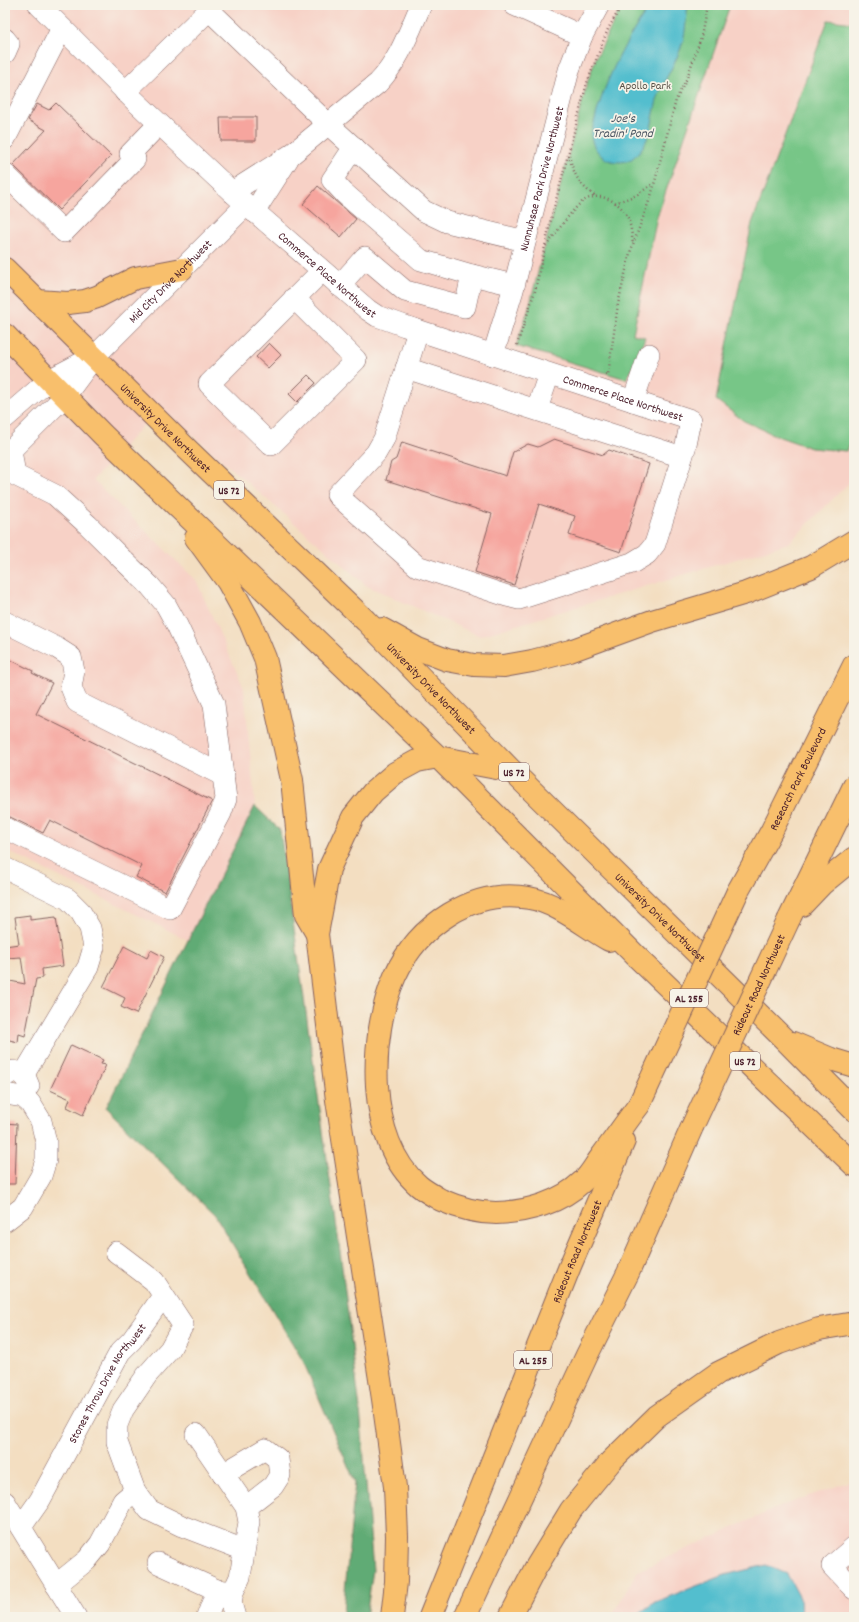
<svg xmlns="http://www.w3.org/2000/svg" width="859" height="1622" font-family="Dekko,sans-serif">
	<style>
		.built { fill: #f7d1c6 }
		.green { fill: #77c687; stroke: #607259 }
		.forest { fill: #61ab74; stroke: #566550 }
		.water { fill: #53bece; stroke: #4e6e7c }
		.building { fill: #f6a59e }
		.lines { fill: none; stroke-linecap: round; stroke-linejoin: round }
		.minor-casing { stroke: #856260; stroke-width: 22 }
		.highway-casing { stroke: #856260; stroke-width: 24 }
		.path { stroke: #856260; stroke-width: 2.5; stroke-dasharray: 1 3; stroke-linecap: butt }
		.minor { stroke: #fff; stroke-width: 21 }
		.highway { stroke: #f8bf6c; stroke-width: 22 }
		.highway-bridge-casing { stroke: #856260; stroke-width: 24; stroke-linecap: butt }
		.highway-bridge { stroke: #f8bf6c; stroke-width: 22 }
		.labels { text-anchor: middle; stroke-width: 3.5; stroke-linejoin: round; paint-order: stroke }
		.shield { fill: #f7f3e8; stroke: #7e5f64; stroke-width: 1 }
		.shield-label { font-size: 11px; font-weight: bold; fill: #4a1f2b }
		.park-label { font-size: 12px; fill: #585147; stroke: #f7f3e8 }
		.street-label { font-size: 12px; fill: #4a1f2b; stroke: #f7f3e8 }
		.water-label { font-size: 13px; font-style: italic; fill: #4d5764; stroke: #f7f3e8 }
	</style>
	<rect width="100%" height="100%" fill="#f7f3e8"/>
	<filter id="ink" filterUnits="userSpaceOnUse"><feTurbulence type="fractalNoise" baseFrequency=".025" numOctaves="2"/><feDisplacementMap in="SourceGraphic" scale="8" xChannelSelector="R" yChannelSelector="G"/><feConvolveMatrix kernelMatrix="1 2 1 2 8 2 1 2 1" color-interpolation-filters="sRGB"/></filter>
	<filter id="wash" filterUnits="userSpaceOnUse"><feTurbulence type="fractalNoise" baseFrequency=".012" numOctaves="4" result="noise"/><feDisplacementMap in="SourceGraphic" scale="16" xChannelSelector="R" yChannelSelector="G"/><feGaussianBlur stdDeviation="0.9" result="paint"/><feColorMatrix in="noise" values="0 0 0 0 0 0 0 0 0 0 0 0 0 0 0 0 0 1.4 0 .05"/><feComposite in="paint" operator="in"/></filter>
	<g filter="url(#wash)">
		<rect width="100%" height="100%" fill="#f3dec1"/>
		<g class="built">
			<path d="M5 5H854V478L789 543 480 636 367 586 160 407 93 480 196 580 244 688 255 806 188 940 5 850Z"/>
			<path d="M854 1480V1617H611L638 1571 781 1506Z"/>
		</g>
		<g class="green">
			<path d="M622 5H730L657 217 633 334 645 337 636 364 626 379 516 346 528 311 587 83 596 58Z"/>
			<path d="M828 20 854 23V439L846 451 811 448 777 436 744 421 716 400 752 223Z"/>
		</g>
		<path class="forest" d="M255 806 280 830 339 1243 360 1409 373 1570 366 1617H341L343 1612 355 1482 303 1361 215 1215 106 1108 188 940Z"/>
		<g class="water">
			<path d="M651 5H688C686 17 686 30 683 41 678 60 666 76 659 94 651 117 654 139 634 157 628 163 616 163 608 160 599 156 592 146 591 136 591 131 594 124 595 119 605 80 627 37 651 5Z"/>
			<path d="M766 1565 787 1574 800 1598 801 1617H634L655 1602 725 1575Z"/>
		</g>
		<g id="blocks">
			<g class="building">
				<path d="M56 103 111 156 59 210 13 165 46 130 28 120 37 104 49 110Z"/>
				<path d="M220 117H256V141H221Z"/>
				<path d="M318 186 356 219 341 237 303 204Z"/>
				<path d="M269 343 281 355 268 368 256 357Z"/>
				<path d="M308 375 316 383 297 402 289 394Z"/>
				<path d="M554 439 603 455 609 450 649 464 621 552 569 535 575 516 539 504 514 585 475 572 492 514 386 480 391 462 396 459 402 442 506 476 513 452 528 444 538 447Z"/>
				<path d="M5 657 33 671 32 673 52 683 36 714 212 801 165 892 136 877 142 866 50 820 43 833 10 817 5 816Z"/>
				<path d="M30 915V920L56 917 63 966 42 969 43 978 36 979 25 1036 19 1034 18 1042 5 1039V980L25 984 21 957 5 958V946L19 944 15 917Z"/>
				<path d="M124 946 147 958 151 950 164 957 136 1014 121 1007 125 998 103 987Z"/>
				<path d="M71 1045 103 1060 101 1064 106 1065 83 1115 67 1107 70 1099 50 1090Z"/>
				<path d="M5 1123 17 1124 15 1184H5Z"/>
			</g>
		</g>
	</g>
	<g filter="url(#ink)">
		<use href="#blocks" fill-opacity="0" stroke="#856260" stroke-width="1"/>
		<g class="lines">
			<g class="minor-casing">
				<g id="minor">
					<path id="s1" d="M39 5 135 101 232 192 368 310 377 316 405 326 691 420 686 445 655 544 647 554 632 563 519 599 507 596 417 566 337 495 376 453 384 439 418 331"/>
					<path d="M514 5 582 36"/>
					<path d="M5 39 9 44 5 53"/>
					<path d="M125 92 209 10 328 124 424 211 447 222 525 241"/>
					<path d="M5 139 62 28"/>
					<path d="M354 147 332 180 344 193 421 260 472 275"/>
					<path d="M5 174 64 232 135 159 130 154 159 124"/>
					<path d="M232 192 292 154 378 83C399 61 409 32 421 5"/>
					<path d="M254 212 288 159"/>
					<path d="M339 286 365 257 405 291 465 307 472 275 514 285"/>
					<path d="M294 298 356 360 271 445 209 384 322 271"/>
					<path id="s2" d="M493 355 513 290 569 70 582 36 599 5"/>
					<path d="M406 368 682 457"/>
					<path d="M633 401 649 354"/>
					<path d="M537 409 549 374"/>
					<path d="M5 418 49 380 89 359"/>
					<path d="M5 622 57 648 71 657 74 671 71 687 77 702 224 776"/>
					<path id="s3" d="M5 828 170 909 221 813 226 799 214 704 177 625 166 605 150 586 121 558 88 525 55 495 15 475 11 450 65 396 94 357 246 205"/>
					<path d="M5 868 68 899 80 911 90 928 94 947 88 967 24 1074"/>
					<path d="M5 1076 13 1071 24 1074 29 1086"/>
					<path d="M5 1094 23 1097 30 1103 41 1121 46 1142V1160L41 1176 23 1207 5 1221"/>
					<path d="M116 1252 154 1281 183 1325 170 1349 147 1375 123 1410 117 1425V1442L135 1491 149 1510 182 1526 244 1550"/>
					<path d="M196 1434 246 1507 249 1522 240 1577 233 1592 231 1603 235 1617"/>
					<path d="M223 1474 265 1449 278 1459 280 1475 273 1486 246 1507"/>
					<path d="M5 1502 76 1617"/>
					<path id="s4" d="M21 1527 40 1500 120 1352 132 1340 163 1296"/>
					<path d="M854 1547 832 1566 854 1589"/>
					<path d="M158 1563 217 1590 233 1592"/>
					<path d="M56 1585 87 1560 100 1544 123 1501 135 1491"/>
					<path d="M207 1617 217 1590"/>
				</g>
			</g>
			<g class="highway-casing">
				<g id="highway">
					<path id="s5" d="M5 269 188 450 366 621 512 771 784 1039 854 1110"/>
					<path d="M37 301 68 303 85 301 97 297 135 278 182 269"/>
					<path d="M5 335 103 435 438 757 637 957 854 1165"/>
					<path d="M196 538 228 582 250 622 265 658 292 780 306 915 317 934"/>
					<path d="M382 629 418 649 447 660 474 665 504 666 532 661 570 651 652 621 746 593 811 567 854 541"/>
					<path id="s6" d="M738 891 772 830 854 665"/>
					<path d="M802 905 822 884 854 858"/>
					<path d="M789 919 854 786"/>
					<path d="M609 940C584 926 558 903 529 898 473 888 418 925 395 976 369 1035 365 1140 419 1186 425 1191 434 1196 441 1200 459 1208 476 1213 496 1213 527 1212 560 1203 583 1181 590 1175 595 1165 601 1157 614 1140 626 1122 639 1105"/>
					<path d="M793 1043 831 1059 854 1066"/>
					<path d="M392 1617 396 1582 397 1536 395 1487 383 1399 337 1100 317 934 329 869 353 817 373 792 395 773 417 761 438 757 512 771"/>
					<path id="s7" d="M430 1617 570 1266 624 1141"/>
					<path d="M465 1617 587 1355 628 1273 692 1127"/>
					<path d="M510 1617 535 1569 571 1510 611 1461 657 1416 718 1373 779 1343 819 1329 854 1323"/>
				</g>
			</g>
			<g class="path">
				<path d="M569 155C573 173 580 187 596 196"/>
				<path d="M615 203 637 195 654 183"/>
				<path d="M546 246C555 235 574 206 585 200 601 191 621 202 628 218 631 226 632 236 633 245"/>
				<path d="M517 345 535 291 551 219 587 83 608 29 622 5"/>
				<path d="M606 374 608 375 618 304 630 253 652 193 676 100 687 78 701 37 707 5"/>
			</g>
			<use href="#minor" class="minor"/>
			<use href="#highway" class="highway"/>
			<g class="highway-bridge-casing">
				<g id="highway-bridge">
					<path d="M639 1105 738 891"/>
					<path id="s8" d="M692 1127 789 919"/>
				</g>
			</g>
			<use href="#highway-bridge" class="highway-bridge"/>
		</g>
	</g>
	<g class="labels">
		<g class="shield">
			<rect x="214" y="481" width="30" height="18" rx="3"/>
			<rect x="499" y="763" width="30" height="18" rx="3"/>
			<rect x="670" y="989" width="38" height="18" rx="3"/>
			<rect x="730" y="1052" width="30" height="18" rx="3"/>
			<rect x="514" y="1351" width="38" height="18" rx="3"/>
		</g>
		<g class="shield-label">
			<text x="229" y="494">US 72</text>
			<text x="514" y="776">US 72</text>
			<text x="689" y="1002">AL 255</text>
			<text x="745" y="1065">US 72</text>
			<text x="533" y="1364">AL 255</text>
		</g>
		<g class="park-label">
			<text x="645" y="89">Apollo Park</text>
		</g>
		<g class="street-label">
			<text dy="4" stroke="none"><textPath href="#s2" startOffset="183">Nunnuhsae Park Drive Northwest</textPath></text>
			<text dy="4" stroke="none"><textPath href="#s1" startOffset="395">Commerce Place Northwest</textPath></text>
			<text dy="4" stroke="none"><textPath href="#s3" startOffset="972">Mid City Drive Northwest</textPath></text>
			<text dy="4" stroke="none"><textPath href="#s1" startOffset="719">Commerce Place Northwest</textPath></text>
			<text dy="4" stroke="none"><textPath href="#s5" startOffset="226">University Drive Northwest</textPath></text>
			<text dy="4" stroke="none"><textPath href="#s5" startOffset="598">University Drive Northwest</textPath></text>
			<text dy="4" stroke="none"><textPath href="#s6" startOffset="127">Research Park Boulevard</textPath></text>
			<text dy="4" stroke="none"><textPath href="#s5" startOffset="922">University Drive Northwest</textPath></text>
			<text dy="4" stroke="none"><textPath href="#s8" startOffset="157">Rideout Road Northwest</textPath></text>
			<text dy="4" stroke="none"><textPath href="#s7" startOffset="394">Rideout Road Northwest</textPath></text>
			<text dy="4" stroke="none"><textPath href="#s4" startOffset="168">Stones Throw Drive Northwest</textPath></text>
		</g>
		<g class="water-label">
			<text x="623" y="122">Joe's<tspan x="623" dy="15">Tradin' Pond</tspan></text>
		</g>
	</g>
	<rect width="859" height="1622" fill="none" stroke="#f7f3e8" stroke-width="20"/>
</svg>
